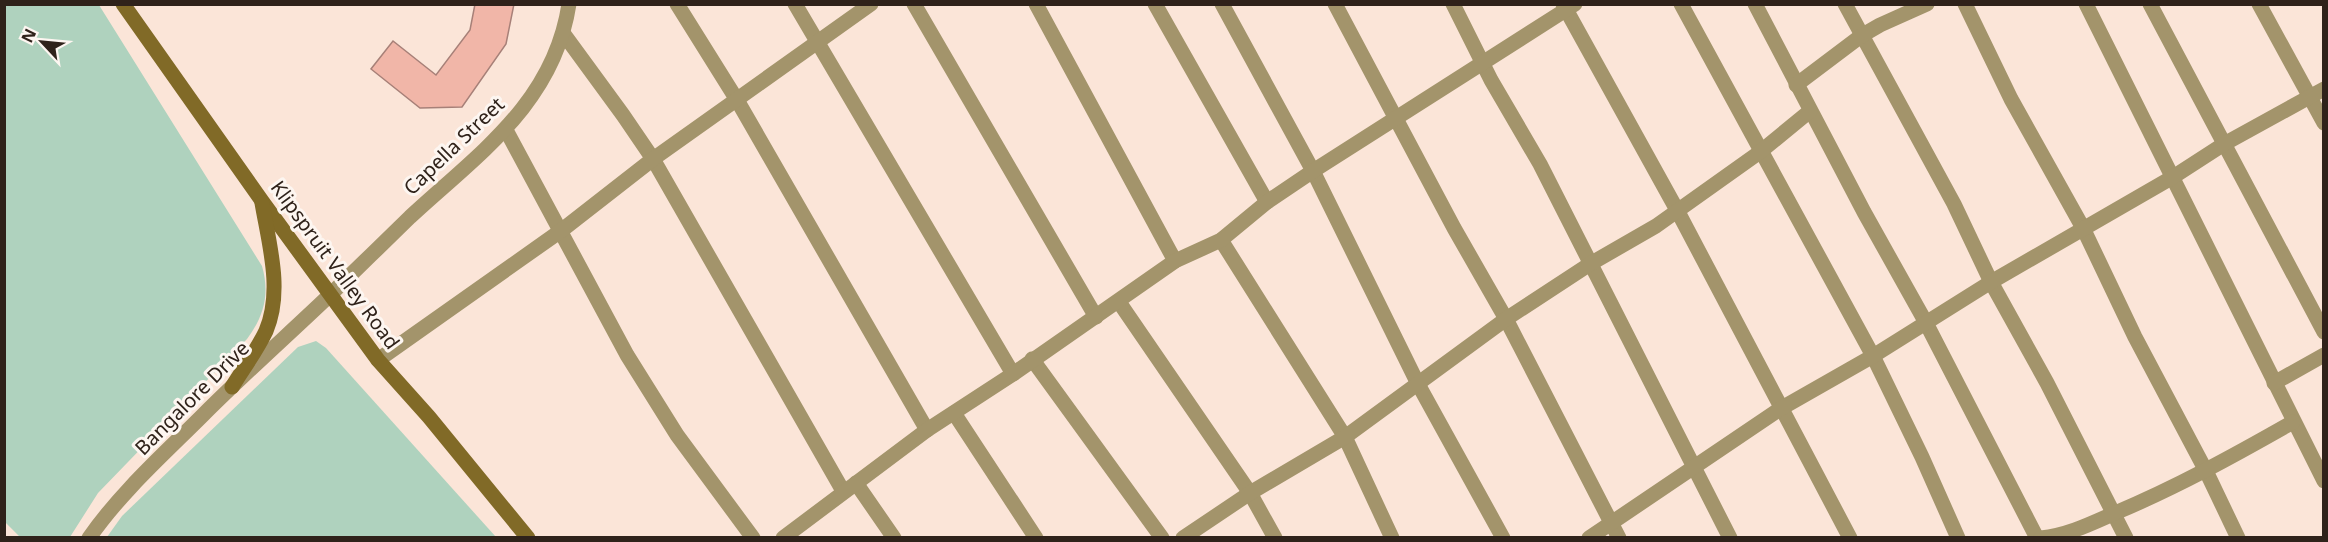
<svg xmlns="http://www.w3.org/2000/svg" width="2328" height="542" font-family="'Noto Sans',sans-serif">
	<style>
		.green { fill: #afd2be }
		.building { fill: #f1b6a8; stroke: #a78078; stroke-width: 1.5 }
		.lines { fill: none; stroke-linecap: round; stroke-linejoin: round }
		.minor { stroke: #a3946b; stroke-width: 15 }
		.tertiary { stroke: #a3946b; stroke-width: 15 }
		.secondary { stroke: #816a27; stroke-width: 15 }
		.labels { text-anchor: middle; stroke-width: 6; stroke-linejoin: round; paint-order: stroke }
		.street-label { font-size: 20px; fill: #2f221a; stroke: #fdf6f1 }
	</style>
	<rect width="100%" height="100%" fill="#fbe5d8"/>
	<g class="green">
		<path d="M4 5H99L262 266C270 294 264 316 247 339L98 493 70 537H20L5 522Z"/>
		<path d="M316 341 326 348 496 537H107L122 516 298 347Z"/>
	</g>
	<path class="building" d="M475 4H514L506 44 462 107 420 108 371 69 393 41 436 75 470 30Z"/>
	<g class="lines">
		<g class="minor">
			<path d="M677 4 737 100 927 430"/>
			<path d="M795 4 1013 374"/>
			<path d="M914 4 1096 317"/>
			<path d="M1036 4 1175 261"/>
			<path d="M1155 4 1267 202"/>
			<path d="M1222 4 1313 171 1418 384 1503 538"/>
			<path d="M1335 4 1454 228 1506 319 1619 538"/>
			<path d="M1453 4 1491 80 1540 164 1730 538"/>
			<path d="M1563 4 1677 210 1850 538"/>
			<path d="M1681 4 1873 356 1922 457 1958 538"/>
			<path d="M1755 4 1864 212 1925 321 2037 538"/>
			<path d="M1845 4 1954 204 1991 282 2047 383 2126 538"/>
			<path d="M1965 4 2011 99 2083 228 2135 337 2206 471 2238 538"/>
			<path d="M2086 4 2324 481"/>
			<path d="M2150 4 2324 332"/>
			<path d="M2259 4 2324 123"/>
			<path d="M563 33 623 115 653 159 843 491"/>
			<path d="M1796 85 1861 36 1880 25 1927 4"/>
			<path d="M506 130 627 355 677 435 753 538"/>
			<path d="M1221 240 1345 437 1392 538"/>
			<path d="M1119 302 1250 493 1275 538"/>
			<path d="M1032 359 1162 538"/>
			<path d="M378 360 562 230 653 159 871 4"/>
			<path d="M2274 383 2324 355"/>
			<path d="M954 413 1036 538"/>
			<path d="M856 483 894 538"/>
			<path d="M783 538 927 430 1013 374 1175 261 1221 240 1267 202 1313 171 1575 4"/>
			<path d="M1183 538 1250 493 1345 437 1506 319 1590 264 1656 226 1760 152 1810 111"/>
			<path d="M1589 538 1780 409 1873 356 1991 282 2173 177 2224 144 2324 89"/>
			<path d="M2041 538C2068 535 2090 524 2115 513 2177 487 2235 455 2293 422"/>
		</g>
		<path class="tertiary" d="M89 538C121 492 164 454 203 415 245 373 289 334 332 293 358 268 384 242 410 217 478 154 554 103 569 4"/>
		<g class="secondary">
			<path d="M123 4 262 201 378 360 429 417 528 538"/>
			<path d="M232 387C243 369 257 350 266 331 283 291 269 244 262 203"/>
		</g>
	</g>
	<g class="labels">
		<g class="street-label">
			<text transform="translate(454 146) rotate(-44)" y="7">Capella Street</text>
			<text transform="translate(335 265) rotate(54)" y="7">Klipspruit Valley Road</text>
			<text transform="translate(192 398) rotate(-45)" y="7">Bangalore Drive</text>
		</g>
	</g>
	<rect width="2328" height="542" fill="none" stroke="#2f221a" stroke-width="12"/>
	<g transform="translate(42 42) rotate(296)" stroke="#fdf6f1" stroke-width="4.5" paint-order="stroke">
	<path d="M0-4.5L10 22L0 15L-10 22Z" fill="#2f221a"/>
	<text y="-9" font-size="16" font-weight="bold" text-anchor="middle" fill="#2f221a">N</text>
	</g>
</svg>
